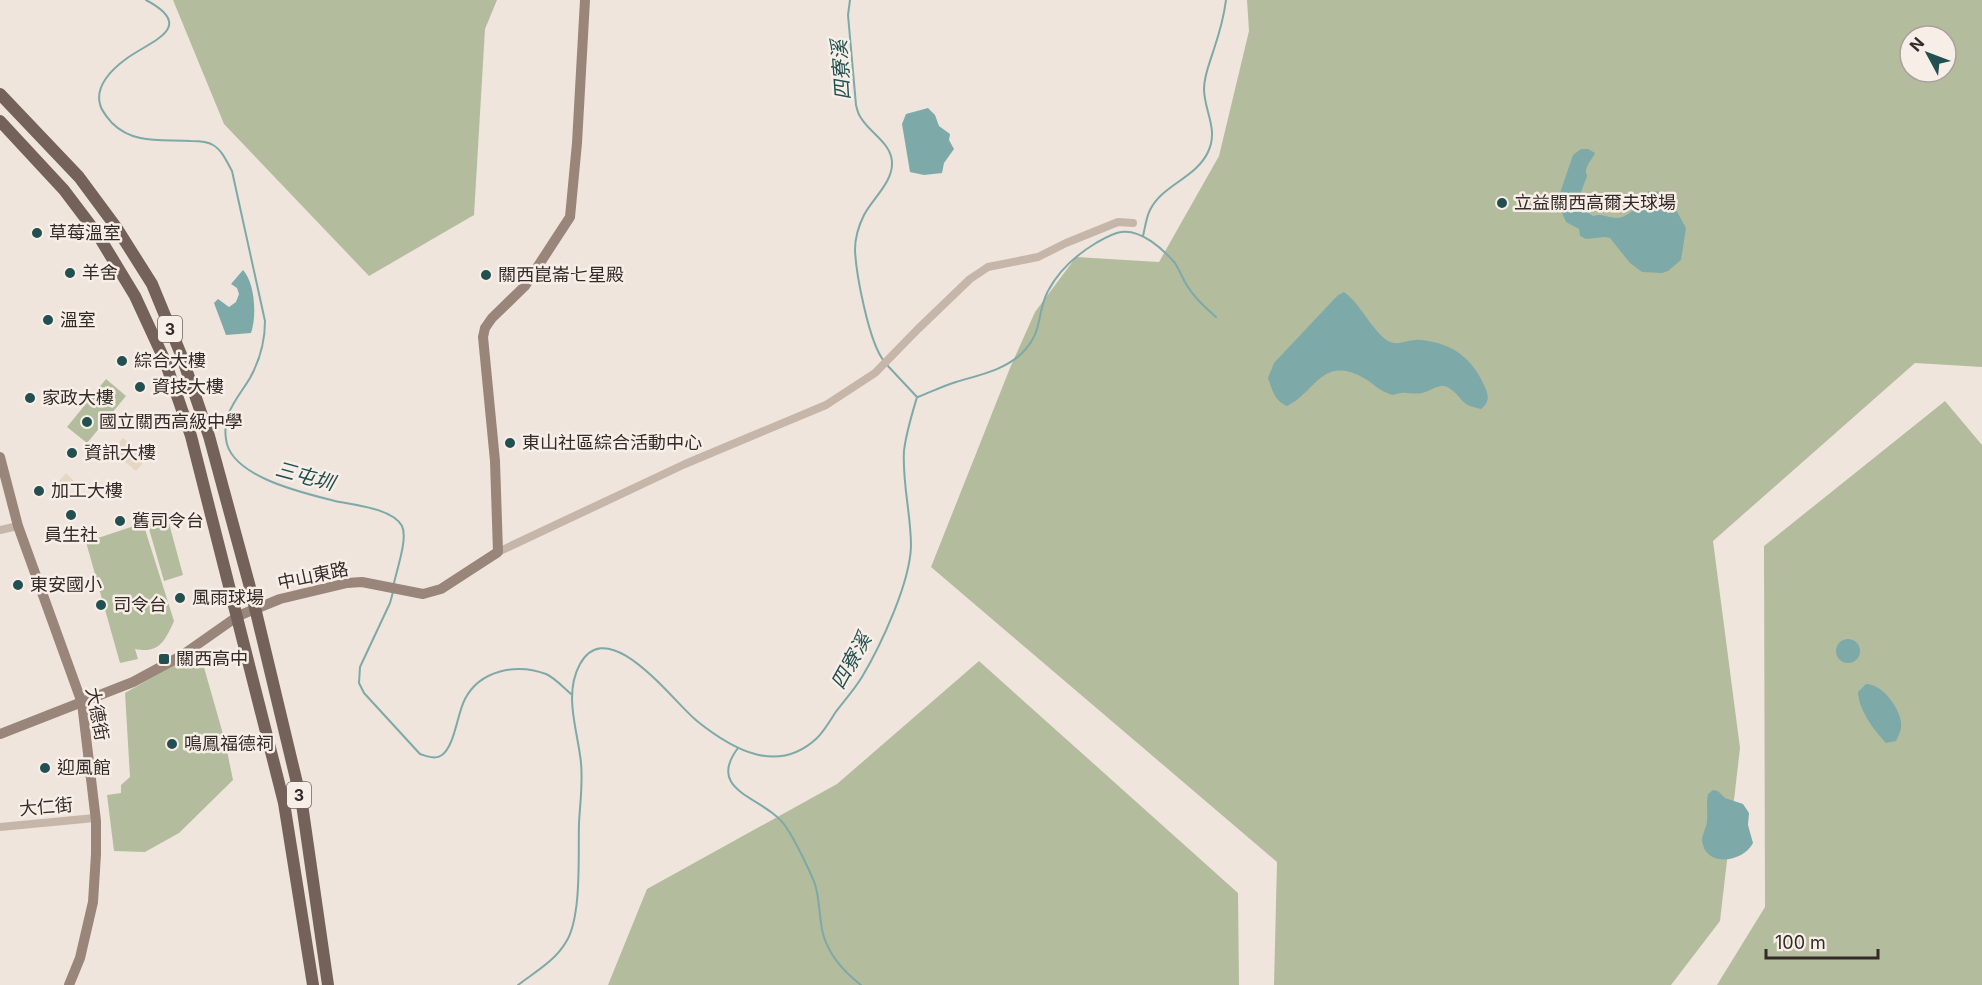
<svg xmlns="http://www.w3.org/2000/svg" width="1982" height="985" font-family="Inter,'Noto Sans TC',sans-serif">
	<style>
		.green { fill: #b3bd9d; fill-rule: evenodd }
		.plaza { fill: #e6d6c4 }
		.water { fill: #7da9a9 }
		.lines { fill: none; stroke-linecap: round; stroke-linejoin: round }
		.stream { stroke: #7da9a9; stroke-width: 2 }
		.street { stroke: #c6b5a9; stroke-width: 8 }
		.secondary { stroke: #99857a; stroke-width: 10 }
		.primary { stroke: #74625a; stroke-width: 12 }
		.poi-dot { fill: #225051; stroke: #f7efe7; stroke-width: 2 }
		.labels { text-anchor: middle; stroke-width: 5; stroke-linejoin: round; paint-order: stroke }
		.shield { fill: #f7efe7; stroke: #6e6661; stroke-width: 1.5 }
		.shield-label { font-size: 16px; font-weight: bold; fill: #342b28 }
		.poi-label { font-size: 18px; fill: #342b28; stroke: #f7efe7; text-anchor: start }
		.street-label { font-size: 18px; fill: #342b28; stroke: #f7efe7 }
		.water-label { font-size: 20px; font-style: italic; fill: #225051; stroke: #f7efe7 }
	</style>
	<rect width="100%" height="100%" fill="#efe5dc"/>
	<g class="green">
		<path d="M173 0H497L485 29 474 215 369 276 224 124Z"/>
		<path d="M1247 0H1982V367L1915 363 1713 541 1740 748 1720 921 1671 985H1274L1277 862 931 567 1010 368 1035 312 1076 257 1159 262 1219 156 1249 31ZM1910 36H1946V72H1910Z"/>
		<path d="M106 379 126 396 87 443 67 427Z"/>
		<path d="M1945 401 1982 445V985H1717L1765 907 1764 546Z"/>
		<path d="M167 516 183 575 164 581 147 522Z"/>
		<path d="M143 523 174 621C165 641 159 654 135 649L138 659 120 663 86 542Z"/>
		<path d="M199 650 225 741 233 780 179 833 145 852 114 851 107 795 121 793V785L130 777 125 693Z"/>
		<path d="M979 661 1238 893 1239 985H608L647 889 837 784Z"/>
	</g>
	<g class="plaza">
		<path d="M123 438 147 458 136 471 112 451Z"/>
		<path d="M66 473 74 481 56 501 51 487 56 485Z"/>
	</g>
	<g class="water">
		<path d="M928 108 935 115 939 126 950 134 949 140 954 149 944 163 942 173 924 175 910 172 902 124 906 114Z"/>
		<path d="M1581 149H1588L1595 153C1593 158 1587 164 1586 170 1585 178 1589 171 1586 179 1579 197 1575 204 1593 216 1603 213 1608 218 1617 218 1634 216 1639 201 1649 191L1663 192 1670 199 1686 228 1681 260 1668 271 1662 273 1642 272 1630 263 1610 238 1604 237 1586 239 1580 236 1579 229 1566 222 1560 208 1559 196 1573 155Z"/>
		<path d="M243 270C255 283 257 316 251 333L226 335 214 303 218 299 229 307 236 302 239 294 237 288 231 284Z"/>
		<path d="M1344 292C1360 303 1373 332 1388 341 1398 346 1404 341 1415 340 1420 339 1427 341 1433 342 1458 347 1474 363 1484 385 1489 395 1490 402 1481 409 1458 404 1465 399 1449 388 1440 382 1431 391 1422 393 1411 395 1406 390 1393 395 1379 392 1373 382 1360 376 1321 357 1315 393 1287 406 1275 401 1272 390 1268 378L1274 363 1338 295Z"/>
		<circle cx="1848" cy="651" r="12"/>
		<path d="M1866 684C1882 684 1899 707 1901 722 1902 729 1899 735 1896 741L1886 743C1874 730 1859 711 1858 692Z"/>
		<path d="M1713 790 1718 791 1725 798 1743 804 1749 813 1748 825 1753 843C1745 859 1716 867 1705 850 1704 849 1702 841 1702 841 1702 835 1706 828 1707 822 1708 812 1706 803 1708 794Z"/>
	</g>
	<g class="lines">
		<g class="stream">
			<path d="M146 0C199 28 148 42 126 59 112 69 95 86 100 104 101 111 108 118 112 123 134 145 163 139 191 141 197 141 207 141 213 145 222 150 227 162 232 171L265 321C265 341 260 360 250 378 238 398 222 413 226 439 230 477 304 493 335 501 353 505 392 508 402 526 408 538 397 569 394 583"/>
			<path d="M850 0 848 15 856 105C857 109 858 114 861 118 870 133 891 143 892 162 893 182 873 198 864 215 859 225 855 239 855 250 856 274 869 343 884 361"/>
			<path d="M1143 236C1145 228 1146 218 1150 210 1162 185 1196 178 1208 152 1219 129 1204 111 1204 89 1204 75 1210 62 1214 49 1219 34 1224 16 1226 0"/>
			<path d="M918 397C931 392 943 386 956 382 979 375 1005 370 1022 353 1044 331 1036 314 1048 291 1059 270 1076 255 1096 243 1103 239 1113 233 1121 232 1141 229 1163 249 1175 263 1180 271 1183 280 1188 287 1195 299 1206 308 1216 317"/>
			<path d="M393 592 390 603 360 667 359 683 364 693 420 754C427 756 435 760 442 755 455 745 457 714 465 699 480 670 517 663 546 674 555 678 563 687 571 694"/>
			<path d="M738 748C704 793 767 797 786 827 795 840 809 869 815 884 820 901 819 918 823 934 829 955 844 972 861 985"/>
			<path d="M518 985C535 972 555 961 566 942 582 917 578 854 579 823 580 804 583 783 581 763 578 731 563 695 580 664 609 612 674 703 697 721 733 750 778 775 817 738 824 731 830 721 835 713 844 701 854 690 862 677 881 645 910 583 911 546 911 514 902 482 904 451 906 433 912 414 917 397L887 365"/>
		</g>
		<g class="street">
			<path d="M0 530 18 526"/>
			<path d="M498 552 685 464 826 405 875 373 918 329 970 279 988 267 1038 257 1066 243 1118 222 1133 223"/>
			<path d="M0 827 95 818"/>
		</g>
		<g class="secondary">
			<path d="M0 457 18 526 82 703 96 821V854L93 902 80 958 69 985"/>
			<path d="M0 734 133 682 181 656 238 616 280 599 347 583 362 582 423 594 441 589 498 552 495 461 483 337 485 328 492 318 525 286 570 217 577 143 585 0"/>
		</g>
		<g class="primary">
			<path d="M0 94 79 177 116 227 152 284 182 357 209 436 251 591 302 804 328 985"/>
			<path d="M0 121 64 190 98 235 135 296 165 361 191 436 284 803 313 985"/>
		</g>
	</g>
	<g class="poi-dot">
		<circle cx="1502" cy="203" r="6"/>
		<circle cx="37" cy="233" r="6"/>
		<circle cx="70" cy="273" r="6"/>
		<circle cx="486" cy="275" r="6"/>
		<circle cx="48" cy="320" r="6"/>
		<circle cx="122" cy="361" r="6"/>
		<circle cx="140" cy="387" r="6"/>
		<circle cx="30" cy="398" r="6"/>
		<circle cx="87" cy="422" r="6"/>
		<circle cx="510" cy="443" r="6"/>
		<circle cx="72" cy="453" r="6"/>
		<circle cx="39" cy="491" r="6"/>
		<circle cx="71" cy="515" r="6"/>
		<circle cx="120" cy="521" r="6"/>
		<circle cx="18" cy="585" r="6"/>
		<circle cx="180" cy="598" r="6"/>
		<circle cx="101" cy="605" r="6"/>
		<rect x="158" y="653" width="12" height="12" rx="3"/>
		<circle cx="172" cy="744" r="6"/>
		<circle cx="45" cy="768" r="6"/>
	</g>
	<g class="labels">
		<g class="shield">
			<rect x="158" y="316" width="24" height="26" rx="4.5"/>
			<rect x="287" y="782" width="24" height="26" rx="4.5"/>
		</g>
		<g class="shield-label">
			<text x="170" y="335">3</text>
			<text x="299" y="801">3</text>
		</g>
		<g class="poi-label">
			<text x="1514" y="209">立益關西高爾夫球場</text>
			<text x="49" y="239">草莓溫室</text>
			<text x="82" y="279">羊舍</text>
			<text x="498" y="281">關西崑崙七星殿</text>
			<text x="60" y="326">溫室</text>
			<text x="134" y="367">綜合大樓</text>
			<text x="152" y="393">資技大樓</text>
			<text x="42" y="404">家政大樓</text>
			<text x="99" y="428">國立關西高級中學</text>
			<text x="522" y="449">東山社區綜合活動中心</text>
			<text x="84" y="459">資訊大樓</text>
			<text x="51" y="497">加工大樓</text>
			<text x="132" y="527">舊司令台</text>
			<text x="71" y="541" text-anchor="middle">員生社</text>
			<text x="30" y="591">東安國小</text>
			<text x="192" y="604">風雨球場</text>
			<text x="113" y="611">司令台</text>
			<text x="176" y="665">關西高中</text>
			<text x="184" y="750">鳴鳳福德祠</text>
			<text x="57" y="774">迎風館</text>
		</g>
		<g class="street-label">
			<text transform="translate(313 576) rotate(-12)" y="6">中山東路</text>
			<text transform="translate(97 714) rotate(79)" y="6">大德街</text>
			<text transform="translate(46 807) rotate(-5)" y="6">大仁街</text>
		</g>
		<g class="water-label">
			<text transform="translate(841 70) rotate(-94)" y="7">四寮溪</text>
			<text transform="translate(305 476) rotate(15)" y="7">三屯圳</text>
			<text transform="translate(851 661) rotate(-61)" y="7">四寮溪</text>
		</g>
	</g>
	<g transform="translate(1928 54) rotate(311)"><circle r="28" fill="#f7efe7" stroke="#a9a19b" stroke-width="1.5"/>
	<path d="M0-4.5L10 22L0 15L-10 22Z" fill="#225051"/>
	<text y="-9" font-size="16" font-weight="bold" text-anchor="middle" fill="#342b28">N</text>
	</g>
	<path d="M1766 949v9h112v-9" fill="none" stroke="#342b28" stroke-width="3"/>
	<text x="1775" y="949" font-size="18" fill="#342b28" stroke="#f7efe7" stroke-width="4.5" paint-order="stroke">100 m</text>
</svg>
